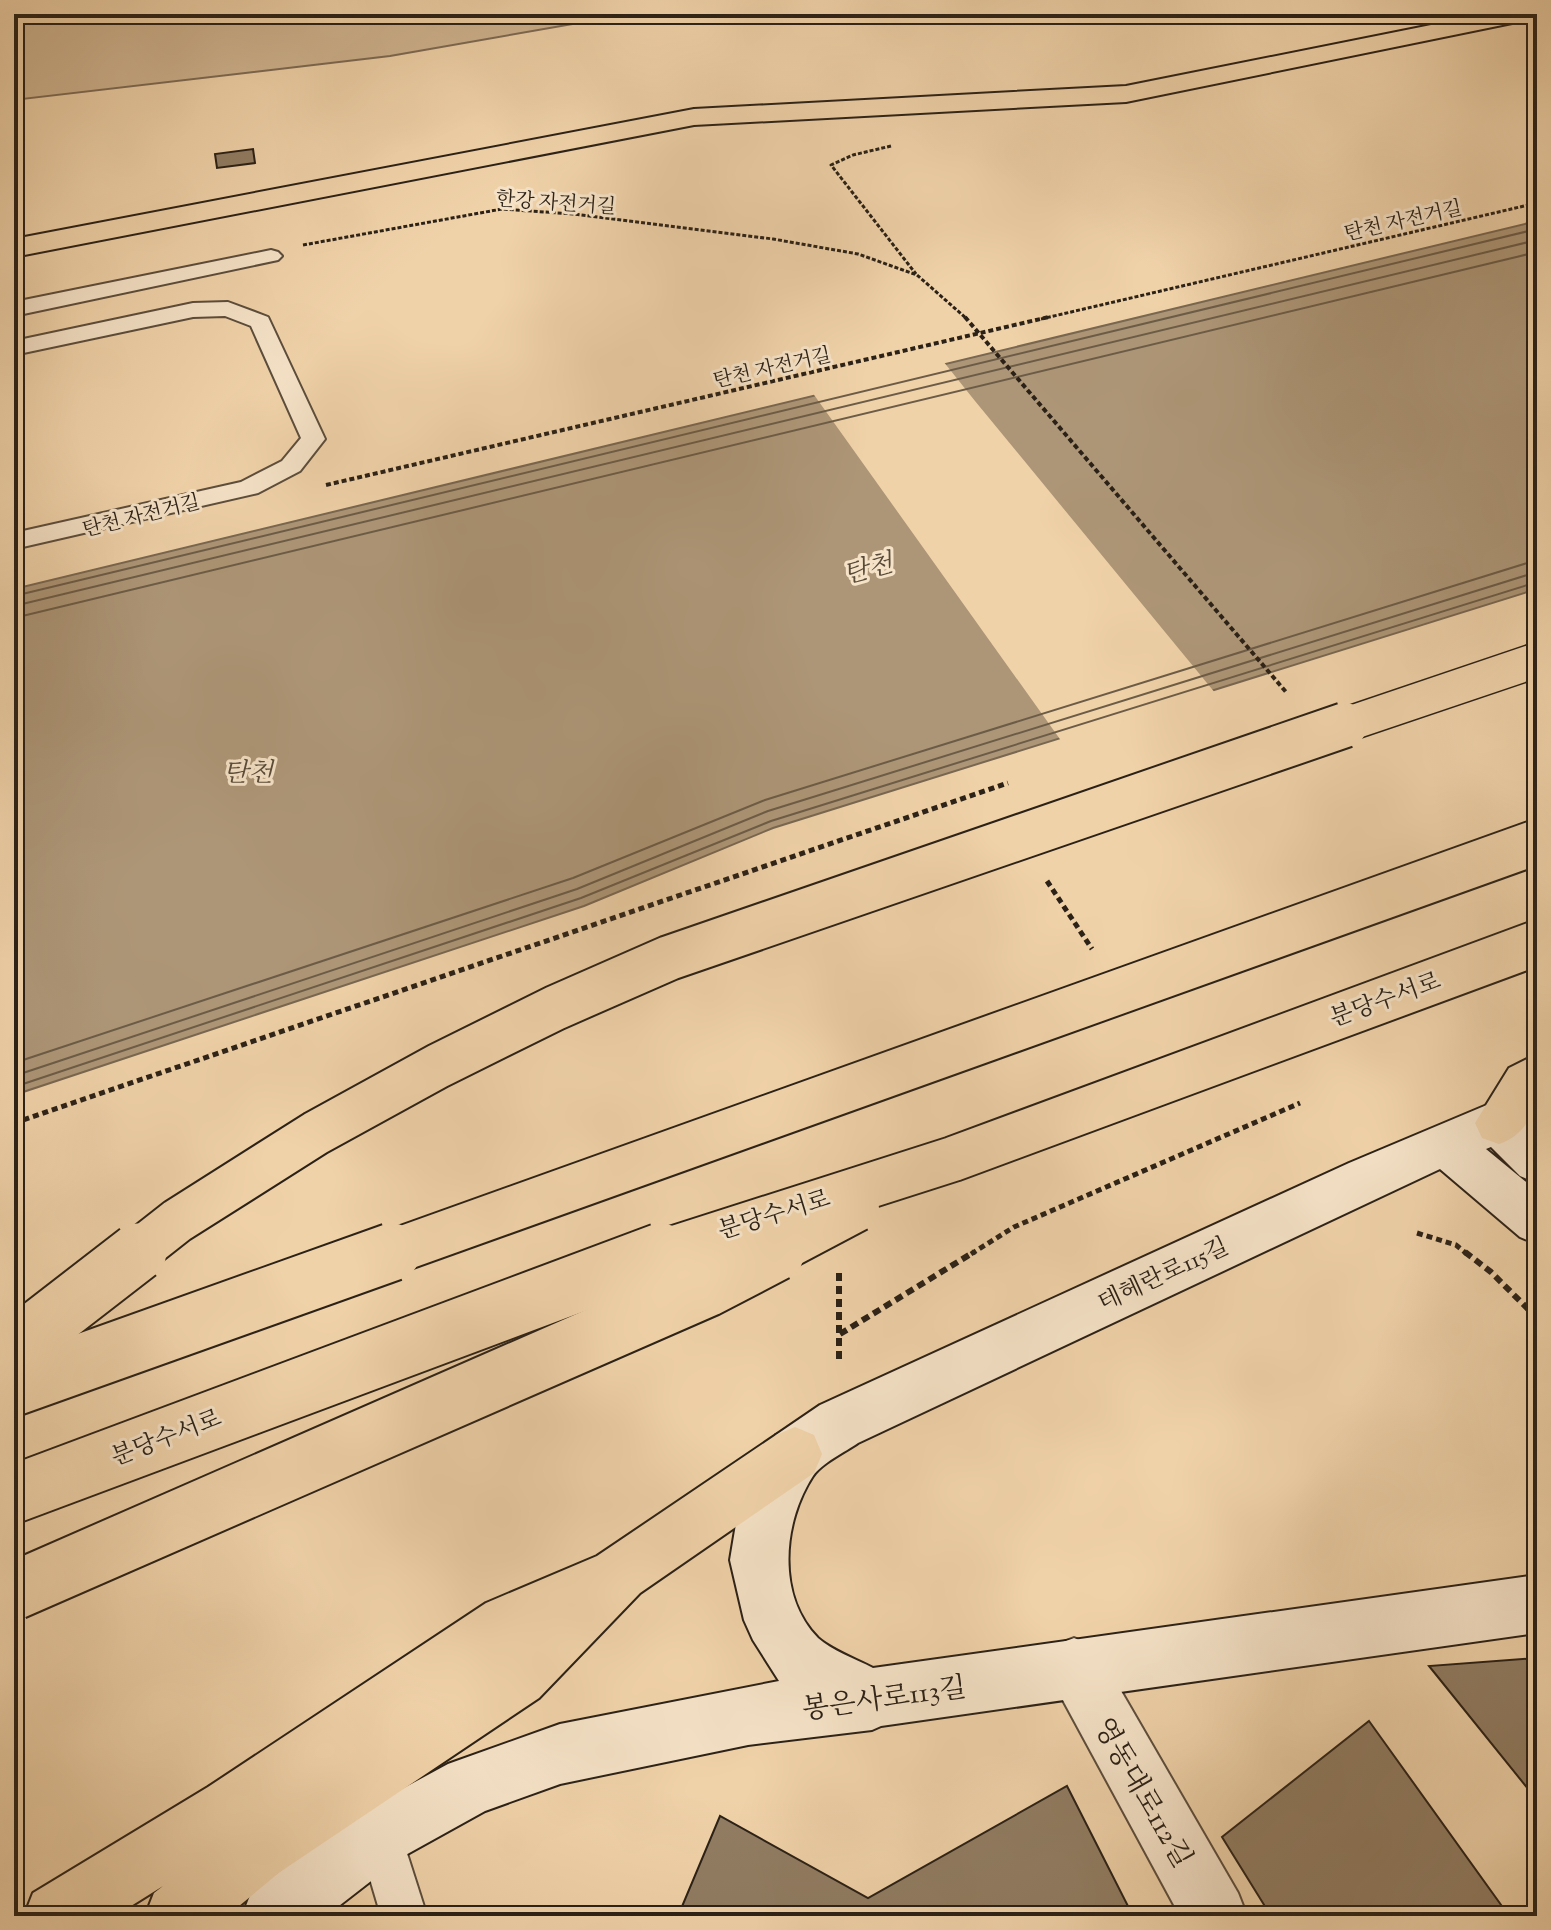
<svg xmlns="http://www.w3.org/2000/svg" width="1551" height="1930" font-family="'Sorts Mill Goudy','Noto Serif KR',serif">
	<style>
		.green { fill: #cfb490; stroke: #7d6a54; stroke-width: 2 }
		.water { fill: #ad9677; stroke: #796751; stroke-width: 2 }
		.pier { fill: #f0d2a9 }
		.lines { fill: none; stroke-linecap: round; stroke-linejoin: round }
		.shore { stroke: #6c5c47; stroke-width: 2 }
		.building { fill: #917d63; stroke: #2b2117; stroke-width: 2 }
		.lane-casing { stroke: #5c4d3c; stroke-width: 4 }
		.street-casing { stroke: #5c4d3c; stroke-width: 4 }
		.secondary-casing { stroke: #2b2117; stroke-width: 4 }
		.highway-casing { stroke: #2b2117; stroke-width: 4 }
		.path-far3 { stroke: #2b2117; stroke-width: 3; stroke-dasharray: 4 2; stroke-linecap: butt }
		.path-far2 { stroke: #2b2117; stroke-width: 4; stroke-dasharray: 5 3; stroke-linecap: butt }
		.path-far1 { stroke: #2b2117; stroke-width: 5; stroke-dasharray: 6 4; stroke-linecap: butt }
		.path { stroke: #2b2117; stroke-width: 6; stroke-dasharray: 8 5; stroke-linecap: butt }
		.lane { fill: #f5e2c7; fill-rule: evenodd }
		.street { fill: #f5e2c7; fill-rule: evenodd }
		.secondary { fill: #f5e2c7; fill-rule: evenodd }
		.highway { fill: #f0d2a9; fill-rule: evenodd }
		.highway-bridge-far2-casing { stroke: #2b2117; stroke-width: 37; stroke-linecap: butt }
		.highway-bridge-far1-casing { stroke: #2b2117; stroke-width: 48; stroke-linecap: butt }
		.highway-bridge-casing { stroke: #2b2117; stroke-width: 61; stroke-linecap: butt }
		.highway-bridge-far2 { stroke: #f0d2a9; stroke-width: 34 }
		.highway-bridge-far1 { stroke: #f0d2a9; stroke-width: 44 }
		.highway-bridge { stroke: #f0d2a9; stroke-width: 57 }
		.labels { text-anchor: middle; stroke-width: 6; stroke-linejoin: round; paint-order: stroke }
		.far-street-label { font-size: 20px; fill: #2b2117; stroke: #f5e2c7 }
		.street-label { font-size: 24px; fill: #2b2117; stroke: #f5e2c7 }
		.water-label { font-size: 26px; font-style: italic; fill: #584a39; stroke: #f5e2c7 }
		.near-street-label { font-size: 28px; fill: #2b2117; stroke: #f5e2c7 }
	</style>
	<rect width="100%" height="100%" fill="#f0d2a9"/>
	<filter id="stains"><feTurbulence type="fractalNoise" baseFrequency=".0025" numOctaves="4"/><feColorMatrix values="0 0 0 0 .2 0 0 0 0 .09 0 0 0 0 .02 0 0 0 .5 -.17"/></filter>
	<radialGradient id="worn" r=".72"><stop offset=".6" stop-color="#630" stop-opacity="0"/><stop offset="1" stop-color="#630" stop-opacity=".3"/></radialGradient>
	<path class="green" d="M14 14H630L390 56 14 100Z"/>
	<path class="water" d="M1537 221V589L773 828 584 906 14 1095V589Z"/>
	<path class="pier" d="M943 361 975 401 1216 694 1062 742 812 392Z"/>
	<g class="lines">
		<g class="shore">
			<path d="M14 596 1537 229"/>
			<path d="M14 606 1537 240"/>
			<path d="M14 618 1537 252"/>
			<path d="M14 1063 573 878 765 800 1537 560"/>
			<path d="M14 1076 577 889 768 811 1537 572"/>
			<path d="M14 1087 581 898 771 821 1537 582"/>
		</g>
	</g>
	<g class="building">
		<path d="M253 149 255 163 217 168 215 154Z"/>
		<path d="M1537 1658V1800L1429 1666Z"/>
		<path d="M1369 1721 1509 1916H1271L1222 1837Z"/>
		<path d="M1067 1786 1133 1916H678L720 1816 868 1898Z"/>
	</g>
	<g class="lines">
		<g class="lane-casing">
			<g id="lane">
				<path d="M271 250 278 252 282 256 278 260 14 316V302Z"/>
				<path d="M228 302 268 317 325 439 300 471 258 493 14 549V533L241 482 282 461 301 438 251 326 225 316 193 317 14 355V341L193 303Z"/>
				<path d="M380 1812 396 1819 427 1916H381L357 1835 364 1819Z"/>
			</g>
		</g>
		<g class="street-casing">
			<path id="street" d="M1074 1638 1095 1646 1238 1893 1247 1916H1180L1045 1667 1053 1646Z"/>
		</g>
		<g class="secondary-casing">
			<path id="secondary" d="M1537 1084V1183L1520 1176 1491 1147 1486 1149 1537 1191V1244L1520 1237 1440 1169 858 1443C845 1452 822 1463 813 1476 783 1522 776 1595 818 1638 831 1650 856 1659 873 1668L1537 1575V1633L881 1726 872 1730 748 1745 560 1784 485 1811 402 1857 326 1916H242L251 1893 358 1813 448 1764 560 1724 779 1681 753 1640 744 1620 730 1560 737 1518 776 1435 820 1405 1349 1163Z"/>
		</g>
		<g class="highway-casing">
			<g id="highway">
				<path d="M1486 14H1534L1530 19 1522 21 1126 102 694 125 14 257V239L694 109 1126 86Z"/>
				<path d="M1537 1054C1537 1091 1540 1129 1499 1144L1482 1138 1475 1123 1509 1068Z"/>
				<path d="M795 1427 814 1435 822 1454 814 1473 640 1593 539 1698 280 1872 227 1916H145L154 1893 163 1886 115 1916H24L33 1893 208 1787 486 1603 597 1556 776 1435Z"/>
			</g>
		</g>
		<g class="path-far3">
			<path d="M891 146 853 155 831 165 916 274"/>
			<path d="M303 245 502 209 573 214 773 239 858 254 917 275 967 319"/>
			<path d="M1041 319 1537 203"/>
		</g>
		<g class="path-far2">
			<path d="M965 317 1286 692"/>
			<path d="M326 485 1049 317"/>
		</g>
		<g class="path-far1">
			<path d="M1047 881 1092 949"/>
			<path d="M14 1123 1008 783"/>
			<path d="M1417 1233 1456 1245 1467 1254"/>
			<path d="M971 1254 1014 1227 1300 1103"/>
		</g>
		<g class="path">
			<path d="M1465 1252 1491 1272 1537 1318"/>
			<path d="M839 1273V1363"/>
			<path d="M840 1334 974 1252"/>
		</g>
		<use href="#lane" class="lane"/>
		<use href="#street" class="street"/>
		<use href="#secondary" class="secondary"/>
		<use href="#highway" class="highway"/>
		<g class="highway-bridge-far2-casing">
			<path id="highway-bridge-far2" d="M1339 727 1537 660"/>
		</g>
		<g class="highway-bridge-far1-casing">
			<g id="highway-bridge-far1">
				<path d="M135 1254 177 1221 316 1133 438 1066 555 1008 669 958 1345 725"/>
				<path d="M387 1254 1537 842"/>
				<path d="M656 1254 953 1159 1537 943"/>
				<path d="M772 1254 857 1209"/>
			</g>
		</g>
		<g class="highway-bridge-casing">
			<g id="highway-bridge">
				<path d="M14 1348 138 1252"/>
				<path d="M14 1387 392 1252"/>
				<path d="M14 1494 661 1252"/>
				<path d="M14 1591 707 1288 776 1252"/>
			</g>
		</g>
		<use href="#highway-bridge-far2" class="highway-bridge-far2"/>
		<use href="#highway-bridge-far1" class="highway-bridge-far1"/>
		<use href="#highway-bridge" class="highway-bridge"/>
	</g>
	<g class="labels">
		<g class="far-street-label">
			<text transform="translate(556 202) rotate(4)" y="7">한강 자전거길</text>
			<text transform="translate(1403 220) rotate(-13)" y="7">탄천 자전거길</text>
			<text transform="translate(772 367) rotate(-13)" y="7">탄천 자전거길</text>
			<text transform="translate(141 515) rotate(-14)" y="7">탄천 자전거길</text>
		</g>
		<g class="street-label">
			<text transform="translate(1385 999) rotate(-20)" y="8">분당수서로</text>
			<text transform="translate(774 1214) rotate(-17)" y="8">분당수서로</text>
			<text transform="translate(1163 1274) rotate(-25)" y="8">테헤란로115길</text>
			<text transform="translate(166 1437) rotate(-21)" y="8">분당수서로</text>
		</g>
		<g class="water-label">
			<text transform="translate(868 568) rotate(-15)" y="9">탄천</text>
			<text x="248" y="781">탄천</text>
		</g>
		<g class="near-street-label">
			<text transform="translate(884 1697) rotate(-8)" y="10">봉은사로113길</text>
			<text transform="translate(1144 1792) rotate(60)" y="10">영동대로112길</text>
		</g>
	</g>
	<rect width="1551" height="1930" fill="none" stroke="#f0d2a9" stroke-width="48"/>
	<rect x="16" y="16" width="1519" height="1898" fill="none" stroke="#2b2117" stroke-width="4"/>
	<rect x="24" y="24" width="1503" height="1882" fill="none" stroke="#2b2117" stroke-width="2"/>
	<rect width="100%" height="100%" filter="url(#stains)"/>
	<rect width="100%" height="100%" fill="url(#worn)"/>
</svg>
